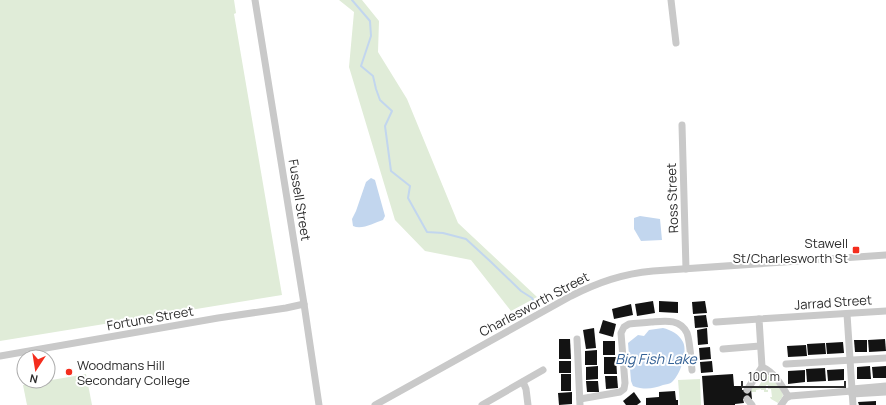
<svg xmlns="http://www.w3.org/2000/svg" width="886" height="405" font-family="Manrope,sans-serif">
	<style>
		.green { fill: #e0ecd8 }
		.water { fill: #c2d6ee }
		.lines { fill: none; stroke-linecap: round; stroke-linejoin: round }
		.stream { stroke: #c2d6ee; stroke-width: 2 }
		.building { fill: #131313 }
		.minor { stroke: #c9c9c9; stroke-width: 7 }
		.poi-dot { fill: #f42d1d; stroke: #fff; stroke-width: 1.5 }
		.labels { text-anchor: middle; stroke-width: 4; stroke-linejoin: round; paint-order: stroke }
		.street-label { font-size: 13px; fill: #2c2c2c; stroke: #fff }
		.poi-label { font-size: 13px; fill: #2c2c2c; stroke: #fff; text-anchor: end }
		.water-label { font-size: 14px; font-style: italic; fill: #346195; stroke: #fff }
	</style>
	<rect width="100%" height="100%" fill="#fff"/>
	<g class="green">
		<path d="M0 0H234L236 13 234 14 282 295 0 341Z"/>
		<path d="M339 0H362L379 21 378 52 407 99 458 223 537 297 511 311 471 260 425 251 395 220 349 67 354 12Z"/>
		<path d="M762 372H764C769 375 783 389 783 395 783 397 779 401 778 403L771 399 770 397H772L771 389H768V385H766V390H768V392H764V390H761V389L756 390V392H751V389L754 386 758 387 764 378 760 375Z"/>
		<path d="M86 374 92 405H27L23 385Z"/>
		<path d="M700 379 701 405H680L678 380Z"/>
	</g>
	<g class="water">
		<path d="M371 178 375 180 385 216 383 220C374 223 362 230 353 226L352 219 356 211 366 182Z"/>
		<path d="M640 216 660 219 662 240 641 241 634 229V218Z"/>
		<path d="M663 328C671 330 679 334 683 342 688 352 680 375 672 382 670 384 666 384 663 385 653 389 644 390 633 386L631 381 628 343 638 335 644 336 649 330Z"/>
	</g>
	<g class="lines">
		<path class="stream" d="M352 0 370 21 371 36 361 66 373 76 376 89 380 100 392 111 385 126 391 171 410 186 408 198 427 232 443 233 466 239 491 262 521 291 532 298 535 304 538 306"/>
	</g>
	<g class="building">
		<path d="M653 301 655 313 637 316 635 304Z"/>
		<path d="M659 301 678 302V313L659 312Z"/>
		<path d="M705 301 707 313 693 314 692 302Z"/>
		<path d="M631 304 633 315 614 319 612 309Z"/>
		<path d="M706 315 708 327 695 328 694 316Z"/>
		<path d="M603 320 616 324 613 337 599 333Z"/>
		<path d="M594 328 596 348 586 349 583 330Z"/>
		<path d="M707 328 708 344 698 345 697 330Z"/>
		<path d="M559 339H570L571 359H559Z"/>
		<path d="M885 339 886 351 869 352 868 340Z"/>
		<path d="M854 340H867V352H855Z"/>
		<rect x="603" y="341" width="12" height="14"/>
		<path d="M843 342 844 353 827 354 826 343Z"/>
		<path d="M825 343 826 354 808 355 807 344Z"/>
		<path d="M806 345 807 356 788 357 787 346Z"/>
		<path d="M710 347 711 359 700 360 699 348Z"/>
		<path d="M597 350V365H585V351Z"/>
		<path d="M604 357H616L617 374H604Z"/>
		<rect x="559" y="361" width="12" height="12"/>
		<path d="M712 361 713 372 701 373 700 362Z"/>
		<path d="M598 366V379L586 380V367Z"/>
		<path d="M870 366 871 379H857V367Z"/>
		<path d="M886 366V378H873L872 367Z"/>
		<path d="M825 368 826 381 807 382 806 369Z"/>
		<path d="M844 369V380L828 381 827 370Z"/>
		<path d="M805 370V382L788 384V371Z"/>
		<rect x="561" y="374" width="10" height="17"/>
		<path d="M733 374 734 386H742V390L751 389 752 399H743L744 403 735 404V405H704L702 376Z"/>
		<path d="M605 376H617L618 388 606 389Z"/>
		<path d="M586 381H598L599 392H587Z"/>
		<path d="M675 391 676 400H678V405H646V398L659 397V392Z"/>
		<path d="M572 392V404L559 405 558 393Z"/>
		<path d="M634 392 641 402 637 405H626L623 401Z"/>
		<path d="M876 401V405H859L858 402Z"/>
	</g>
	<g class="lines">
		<g class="minor">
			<path d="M255 0 304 304 319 405"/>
			<path d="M671 0 676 43"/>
			<path d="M682 125 686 269"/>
			<path d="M847 314 853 405"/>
			<path d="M716 322 759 319"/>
			<path d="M577 339 580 405"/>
			<path d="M723 349 760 346"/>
			<path d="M0 356 218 318 286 308 304 304"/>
			<path d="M786 364 886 358"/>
			<path d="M762 367C774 372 781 384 788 396"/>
			<path d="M523 382 526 389 528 405"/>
			<path d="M852 389 886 386"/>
			<path d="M747 390 762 367 759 319 886 311"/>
			<path d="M852 394 886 392"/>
			<path d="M580 399 620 392 624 389 625 383 621 333 624 327 629 324C636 323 643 323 651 322 664 321 680 318 687 333 690 341 691 361 692 370"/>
			<path d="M747 399 752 405"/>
			<path d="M375 405 571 296C599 282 622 274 653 271L886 255"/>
			<path d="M482 405 543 370"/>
			<path d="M781 405 786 398 790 396 852 391"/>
		</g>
	</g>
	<g class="poi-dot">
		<rect x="852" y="246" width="8" height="8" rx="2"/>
		<circle cx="69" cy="372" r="4"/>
	</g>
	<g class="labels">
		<g class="street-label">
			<text transform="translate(672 198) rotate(-92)" y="5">Ross Street</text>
			<text transform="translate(300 200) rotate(81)" y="5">Fussell Street</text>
			<text transform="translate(833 302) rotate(-4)" y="5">Jarrad Street</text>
			<text transform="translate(534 304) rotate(-28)" y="5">Charlesworth Street</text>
			<text transform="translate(150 318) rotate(-10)" y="5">Fortune Street</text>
		</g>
		<g class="poi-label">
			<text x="848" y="248">Stawell<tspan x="848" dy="15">St/Charlesworth St</tspan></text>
			<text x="77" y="370" text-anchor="start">Woodmans Hill<tspan x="77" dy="15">Secondary College</tspan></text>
		</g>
		<g class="water-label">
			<text x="656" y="364">Big Fish Lake</text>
		</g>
	</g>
	<g transform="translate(36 369) rotate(192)"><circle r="19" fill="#ffffff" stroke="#ababab"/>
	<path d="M0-3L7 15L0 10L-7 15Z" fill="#f42d1d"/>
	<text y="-6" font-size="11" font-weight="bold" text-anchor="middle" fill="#2c2c2c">N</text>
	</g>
	<path d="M742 381v6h103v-6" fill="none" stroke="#2c2c2c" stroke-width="2"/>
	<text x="748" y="381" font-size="12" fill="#2c2c2c" stroke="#ffffff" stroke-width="3" paint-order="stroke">100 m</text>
</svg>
